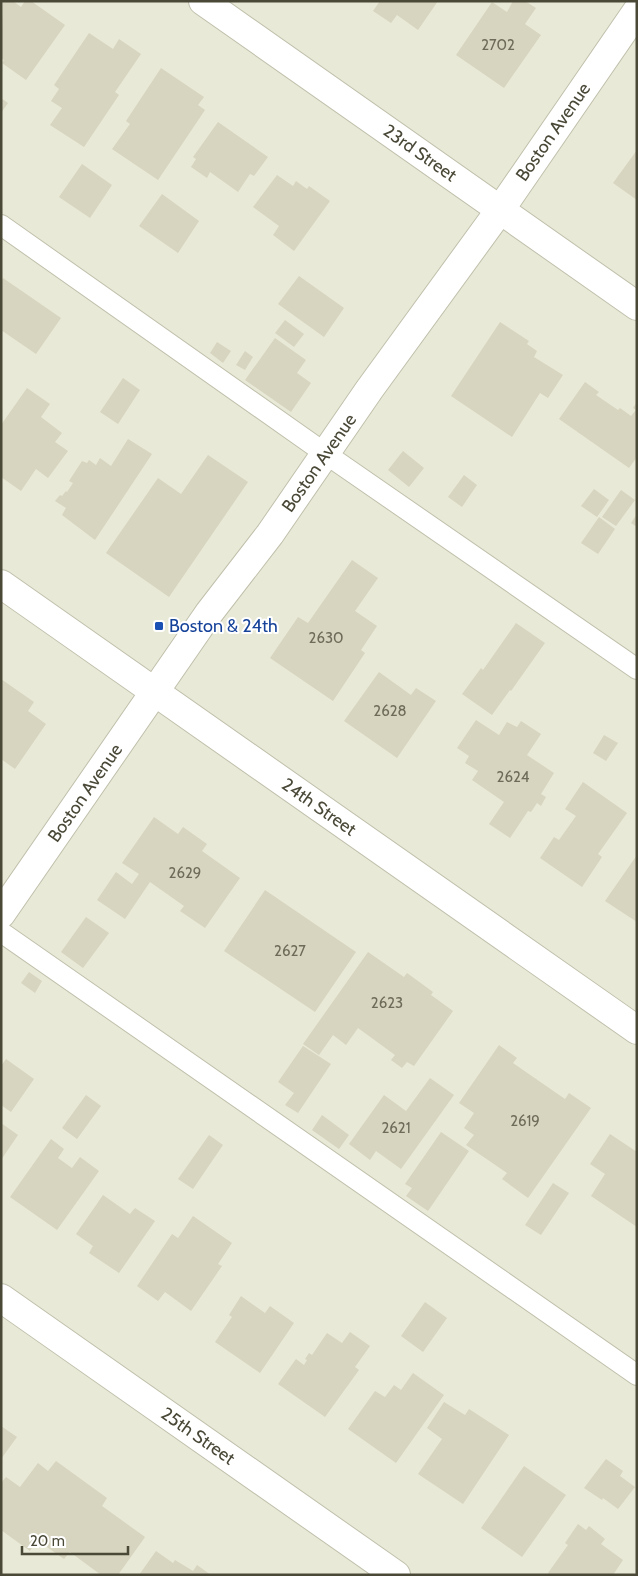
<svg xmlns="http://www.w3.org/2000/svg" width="638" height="1576" font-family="Cabin,sans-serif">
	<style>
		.residential { fill: #e9e9d8 }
		.building { fill: #d7d5bf }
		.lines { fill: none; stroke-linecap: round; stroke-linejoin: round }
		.service-casing { stroke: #c1c0ac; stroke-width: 22 }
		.minor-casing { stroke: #c1c0ac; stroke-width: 30 }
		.tertiary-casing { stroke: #c1c0ac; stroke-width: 30 }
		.service { stroke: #fff; stroke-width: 20 }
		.minor { stroke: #fff; stroke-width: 28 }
		.tertiary { stroke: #fff; stroke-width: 28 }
		.transit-dot { fill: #1a4fb4; stroke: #fff; stroke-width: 2 }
		.labels { text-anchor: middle; stroke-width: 4; stroke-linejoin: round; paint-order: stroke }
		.number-label { font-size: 15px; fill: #6d6b59 }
		.street-label { font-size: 18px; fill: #4a4837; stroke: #fff }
		.transit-label { font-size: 18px; fill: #164399; stroke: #fff; text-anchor: start }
	</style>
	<rect width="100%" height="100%" fill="#f5f5ea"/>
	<rect class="residential" x="1" y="1" width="636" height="1574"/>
	<g class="building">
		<path d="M3 1H13L21 7 25 1H31L65 25 26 80 2 63 4 60 1 58Z"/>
		<path d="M380 1H438L418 30 397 15 391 23 373 11Z"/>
		<path d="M513 1H525L536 8 525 24 541 35 504 88 456 55 492 2 507 12Z"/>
		<path d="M89 33 113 49 119 39 141 54 115 92 119 95 84 147 50 125 62 108 51 101 59 89 54 85Z"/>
		<path d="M161 68 204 97 198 105 205 110 158 180 112 149 130 124 126 121Z"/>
		<path d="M1 98 8 103 1 113Z"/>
		<path d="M218 122 268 157 254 176 250 174 238 192 210 172 207 178 191 167 196 159 193 157Z"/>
		<path d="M637 150V200L613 183Z"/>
		<path d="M82 164 112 185 90 218 59 197Z"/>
		<path d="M277 175 293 186 296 181 307 189 309 186 330 201 294 251 273 235 279 226 253 207Z"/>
		<path d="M162 194 199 221 178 253 139 226Z"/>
		<path d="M299 276 344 308 324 337 278 304Z"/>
		<path d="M3 278 61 318 36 354 1 330V281Z"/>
		<path d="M285 320 304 334 294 347 275 333Z"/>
		<path d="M500 322 529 341 527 344 537 351 534 357 563 375 548 398 540 393 512 437 451 396Z"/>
		<path d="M275 338 306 360 297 373 311 383 291 412 245 380Z"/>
		<path d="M217 342 231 351 223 363 210 353Z"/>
		<path d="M245 351 253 357 245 370 236 365Z"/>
		<path d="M123 378 140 390 118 424 100 412Z"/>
		<path d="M585 382 599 392 596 395 618 410 620 408 631 416 636 410 633 408 637 402V457L629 468 559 419Z"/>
		<path d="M27 388 50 404 41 417 62 433 55 442 68 451 48 478 36 469 21 491 1 477V425Z"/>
		<path d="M128 439 152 454 95 540 62 515 66 508 55 501 60 495 62 496 66 491 67 492 73 483 69 481 82 461 87 463 89 460 96 465 100 458 111 466Z"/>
		<path d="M403 451 424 468 409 487 388 470Z"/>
		<path d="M208 455 248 482 169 597 106 553 158 478 181 494Z"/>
		<path d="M464 475 477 485 462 507 448 497Z"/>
		<path d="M594 489 609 500 597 517 581 506Z"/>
		<path d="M621 490 635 500 616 526 602 517Z"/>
		<path d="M637 514V527L631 523Z"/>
		<path d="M599 517 615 529 598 554 581 543Z"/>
		<path d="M352 560 378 578 355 611 377 626 361 650 365 653 333 701 270 658 298 617 308 623Z"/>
		<path d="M516 623 545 643 511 691 510 690 492 715 462 694 481 668 483 670Z"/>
		<path d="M379 672 411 695 416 688 436 701 397 758 344 721Z"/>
		<path d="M1 679 34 702 28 711 46 724 15 769 1 759Z"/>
		<path d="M476 720 499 735 507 722 517 727 521 721 541 734 527 755 554 773 541 794 546 797 541 806 537 803 531 812 528 811 510 838 489 824 504 802 472 780 478 771 465 763 469 756 457 748Z"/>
		<path d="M604 735 618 743 606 761 593 753Z"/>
		<path d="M583 782 627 813 598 854 602 857 582 887 540 858 554 837 559 840 576 816 565 809Z"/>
		<path d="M154 817 178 834 183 827 207 844 202 851 240 878 205 928 180 911 184 906 150 882 125 919 97 900 116 872 132 884 139 874 122 863Z"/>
		<path d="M637 855V922L605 901Z"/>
		<path d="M265 890 356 952 315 1012 224 951Z"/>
		<path d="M86 917 109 933 83 968 61 952Z"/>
		<path d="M368 952 404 977 407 973 433 992 431 995 453 1011 414 1066 407 1062 402 1068 391 1060 395 1055 358 1028 346 1045 333 1035 319 1055 303 1044Z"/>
		<path d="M29 972 42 981 35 993 21 983Z"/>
		<path d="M499 1045 517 1058 513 1063 565 1099 569 1093 591 1108 528 1198 502 1179 507 1173 466 1145 474 1135 464 1128 474 1113 459 1103Z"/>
		<path d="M303 1046 331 1064 298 1113 285 1105 294 1093 278 1082Z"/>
		<path d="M6 1059 34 1079 11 1112 1 1105V1066Z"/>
		<path d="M430 1078 454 1095 401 1169 376 1151 370 1160 349 1144 384 1095 406 1111Z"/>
		<path d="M86 1095 101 1106 77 1139 62 1128Z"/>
		<path d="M322 1115 349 1135 339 1149 312 1130Z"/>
		<path d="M1 1123 18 1135 1 1160Z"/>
		<path d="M441 1132 469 1151 428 1211 406 1196 412 1188 405 1184Z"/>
		<path d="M610 1134 637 1152V1227L591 1196 605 1174 590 1164Z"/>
		<path d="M209 1135 223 1145 193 1189 178 1179Z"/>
		<path d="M51 1139 64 1149 58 1158 72 1168 80 1157 99 1171 57 1230 10 1197Z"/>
		<path d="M553 1183 569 1193 541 1235 525 1225Z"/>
		<path d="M103 1195 130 1214 135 1208 155 1221 119 1273 89 1253 93 1246 76 1234Z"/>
		<path d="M193 1216 232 1243 218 1264 222 1266 191 1311 165 1292 158 1301 137 1286 172 1234 178 1238Z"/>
		<path d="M241 1296 265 1313 270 1306 294 1323 260 1373 215 1342 232 1317 229 1315Z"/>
		<path d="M425 1302 447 1318 423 1352 401 1336Z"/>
		<path d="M350 1332 370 1346 355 1367 359 1370 325 1417 278 1384 296 1359 304 1365 307 1360 305 1359 309 1353 312 1355 327 1333 342 1343Z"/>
		<path d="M413 1373 444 1395 396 1463 348 1429 375 1391 385 1397 394 1385 401 1390Z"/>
		<path d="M444 1402 465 1415 469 1409 509 1435 463 1504 418 1474 442 1439 427 1428Z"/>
		<path d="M1 1426 17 1437 1 1459Z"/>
		<path d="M606 1459 623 1471 620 1476 635 1487 618 1509 603 1498 602 1500 584 1488Z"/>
		<path d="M56 1461 107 1498 102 1506 145 1537 118 1575H101L70 1552 64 1559 37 1540 30 1551 1 1530V1483L6 1477 20 1487 38 1463 48 1471Z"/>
		<path d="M524 1466 566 1495 522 1557 481 1528Z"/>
		<path d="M578 1524 586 1530 589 1526 605 1539 601 1544 623 1560 613 1575H550L548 1573 568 1545 565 1543Z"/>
		<path d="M156 1551 173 1563 175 1560 193 1571 197 1565 211 1575H139Z"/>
	</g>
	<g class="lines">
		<g class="service-casing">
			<g id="service">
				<path d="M1 225 326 454 637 669"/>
				<path d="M1 932 637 1375"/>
			</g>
		</g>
		<g class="minor-casing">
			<g id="minor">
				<path d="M203 1 637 306"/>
				<path d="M1 584 637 1030"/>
				<path d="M1 1298 396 1575"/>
			</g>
		</g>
		<g class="tertiary-casing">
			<path id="tertiary" d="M1 914 209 613 270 534 369 390 500 210 637 11"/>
		</g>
		<use href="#service" class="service"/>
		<use href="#minor" class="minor"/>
		<use href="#tertiary" class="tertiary"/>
	</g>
	<rect class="transit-dot" x="154" y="621" width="10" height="10" rx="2.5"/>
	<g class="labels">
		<g class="number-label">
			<text x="498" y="50">2702</text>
			<text x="326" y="643">2630</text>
			<text x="390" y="716">2628</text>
			<text x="513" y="782">2624</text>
			<text x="185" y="878">2629</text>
			<text x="290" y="956">2627</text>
			<text x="387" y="1008">2623</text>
			<text x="525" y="1126">2619</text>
			<text x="396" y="1133">2621</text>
		</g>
		<g class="street-label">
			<text transform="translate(553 132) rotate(-55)" y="6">Boston Avenue</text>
			<text transform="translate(420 153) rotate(35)" y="6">23rd Street</text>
			<text transform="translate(319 463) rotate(-55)" y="6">Boston Avenue</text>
			<text transform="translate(85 793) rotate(-55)" y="6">Boston Avenue</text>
			<text transform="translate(319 807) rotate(35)" y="6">24th Street</text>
			<text transform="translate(198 1436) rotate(35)" y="6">25th Street</text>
		</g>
		<g class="transit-label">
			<text x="169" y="632">Boston &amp; 24th</text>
		</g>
	</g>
	<rect width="638" height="1576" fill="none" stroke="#4a4837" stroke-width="5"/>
	<path d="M22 1546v8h106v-8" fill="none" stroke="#4a4837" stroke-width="2.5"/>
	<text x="30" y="1546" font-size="15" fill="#4a4837" stroke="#ffffff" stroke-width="4" paint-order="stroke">20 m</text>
</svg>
